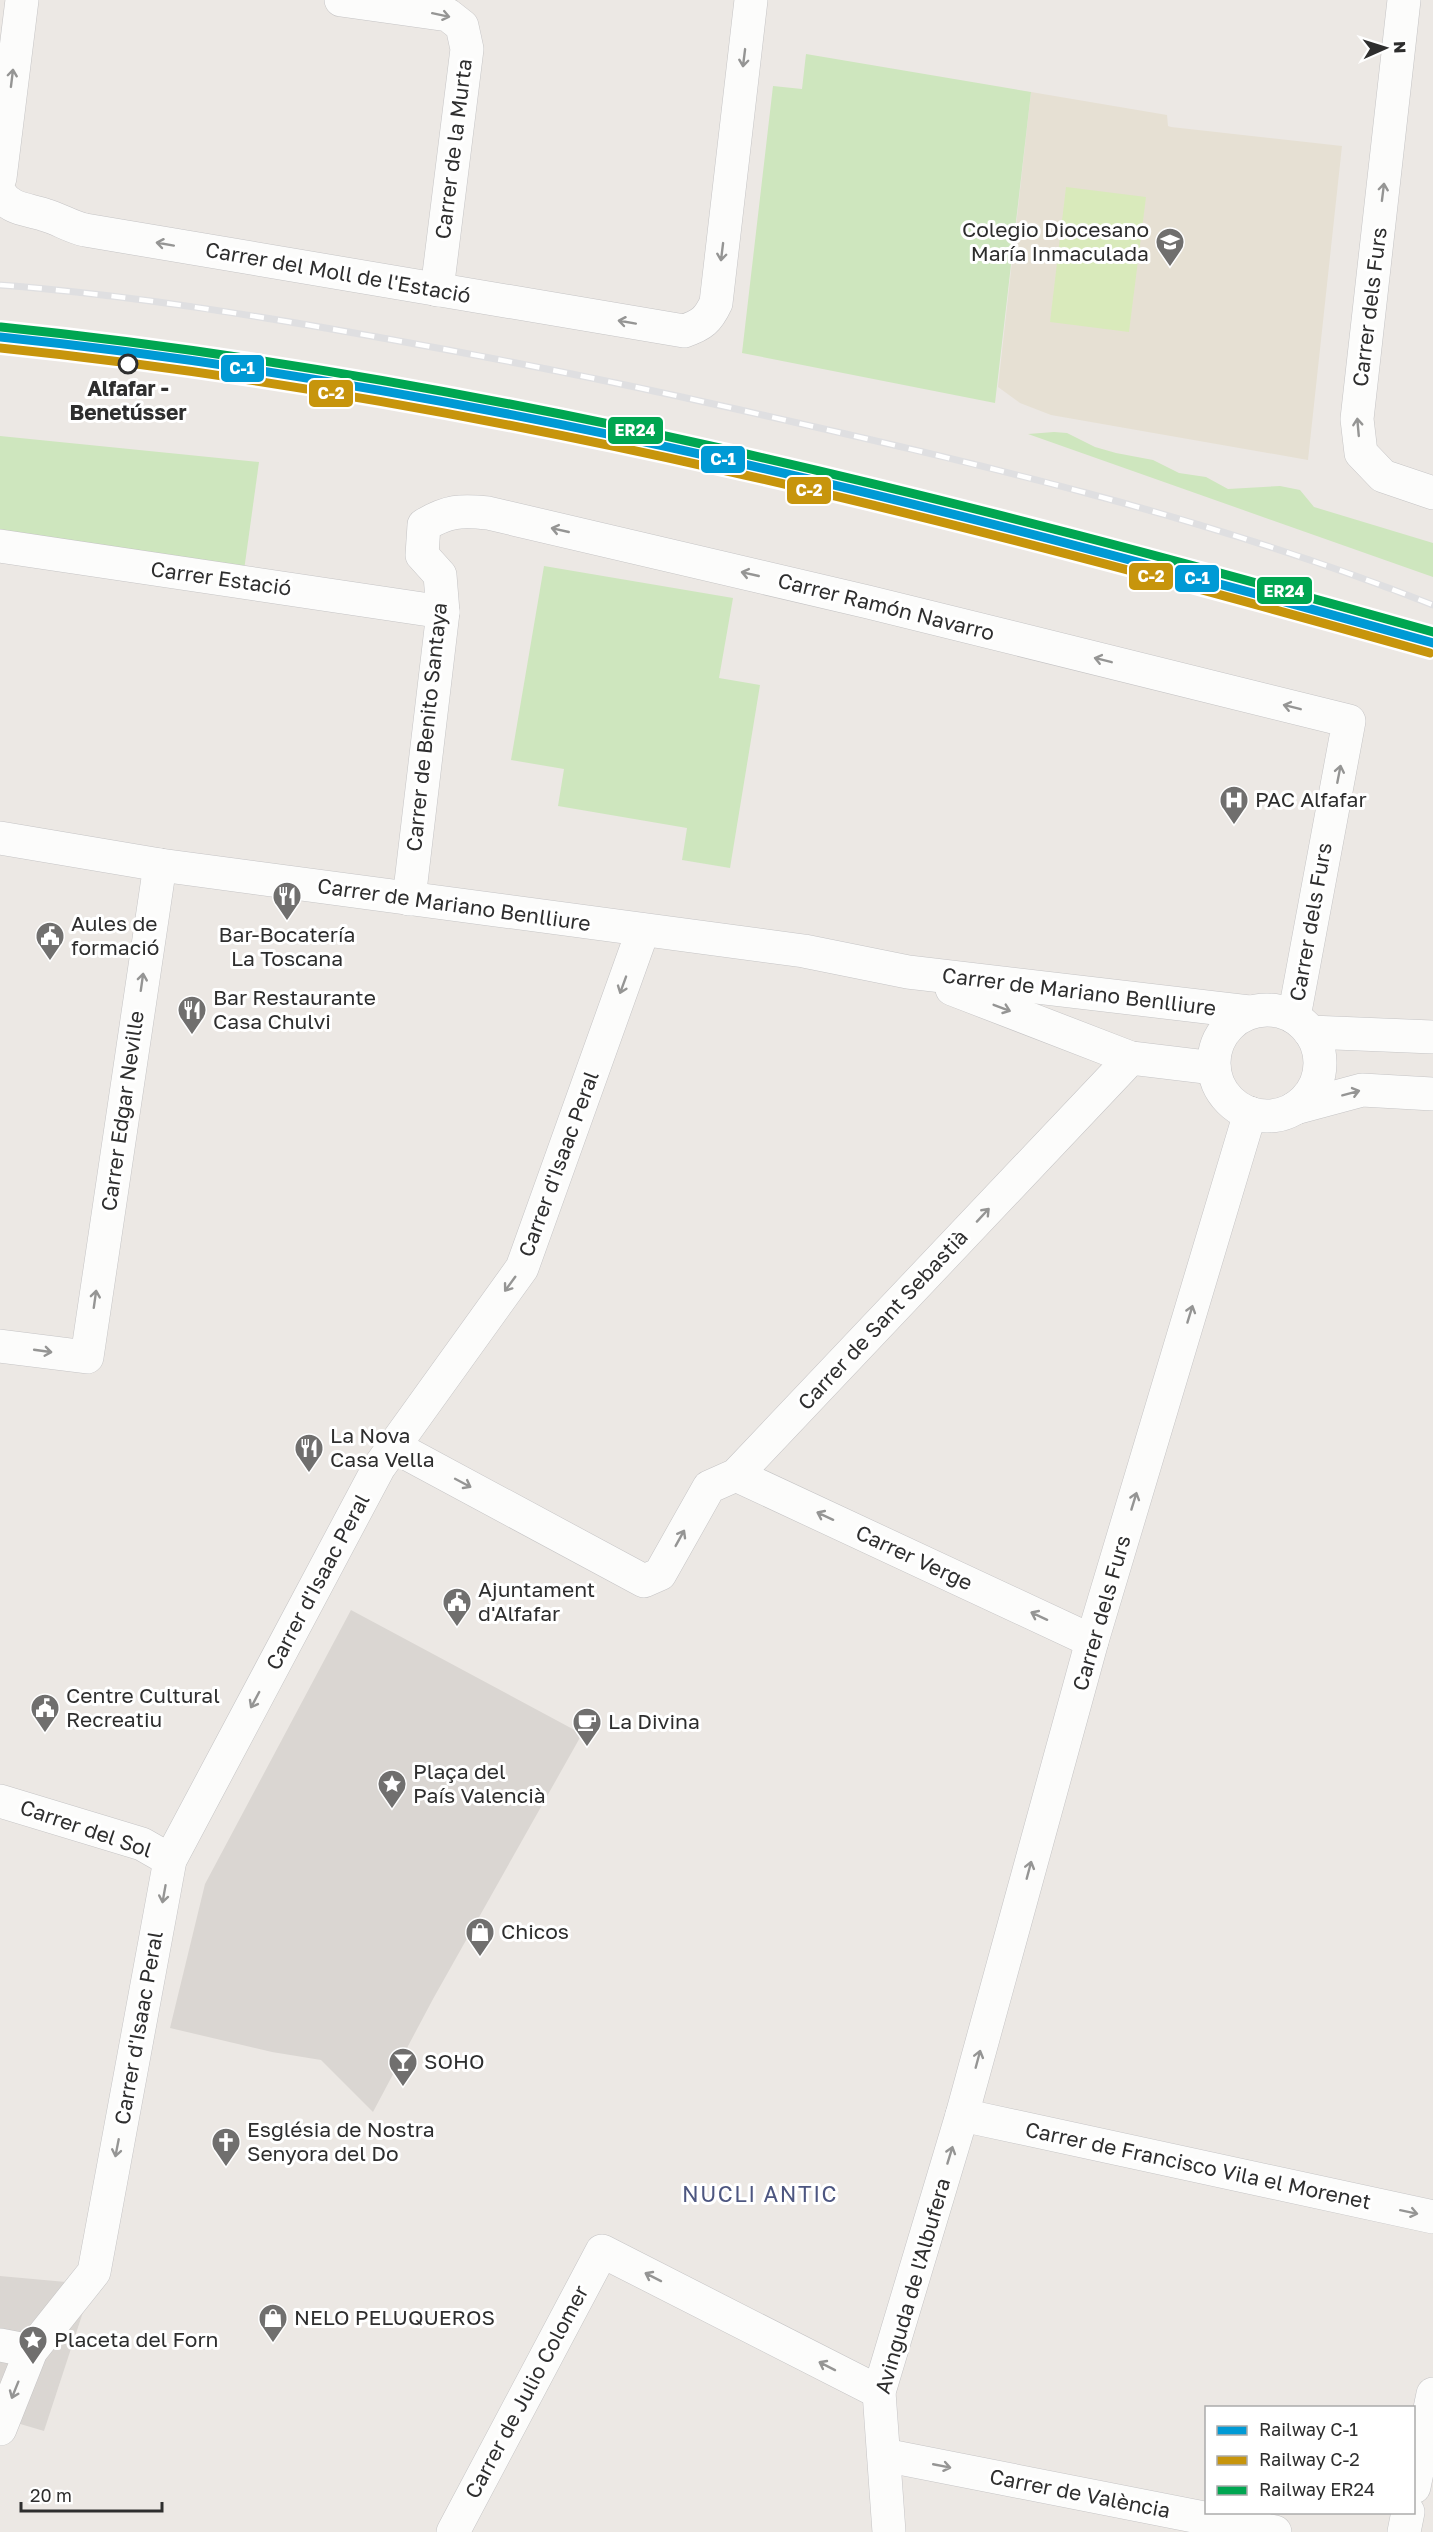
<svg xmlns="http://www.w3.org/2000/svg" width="1433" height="2532" font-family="'Golos Text',sans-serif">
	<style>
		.education { fill: #e6e0d3 }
		.green { fill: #cee6be }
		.pitch { fill: #d9eabb }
		.plaza { fill: #dad6d2 }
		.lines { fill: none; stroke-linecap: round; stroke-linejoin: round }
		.minor-casing { stroke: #c5c4c5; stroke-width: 34 }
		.tertiary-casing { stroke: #c5c4c5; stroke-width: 34 }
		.minor { stroke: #fcfcfb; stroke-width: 33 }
		.tertiary { stroke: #fcfcfb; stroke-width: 33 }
		.rail-casing { stroke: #dfdfe1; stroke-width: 7 }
		.rail { stroke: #fff; stroke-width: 4.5; stroke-dasharray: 14; stroke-linecap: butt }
		.rail-1-casing { stroke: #fff; stroke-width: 14 }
		.rail-2-casing { stroke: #fff; stroke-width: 14 }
		.rail-3-casing { stroke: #fff; stroke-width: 14 }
		.rail-1 { stroke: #009ad5; stroke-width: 9 }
		.rail-2 { stroke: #c7950c; stroke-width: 9 }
		.rail-3 { stroke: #00a651; stroke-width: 9 }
		.oneway { stroke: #959594 }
		.stop-dot { fill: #fff; stroke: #2e2e2e; stroke-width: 3 }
		.labels { text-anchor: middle; stroke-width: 6; stroke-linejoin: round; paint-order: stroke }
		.street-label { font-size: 21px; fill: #2e2e2e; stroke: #fff }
		.poi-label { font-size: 21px; fill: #2e2e2e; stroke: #fff; text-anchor: start }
		.stop-label { font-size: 21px; font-weight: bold; fill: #2e2e2e; stroke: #fff }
		.neighbourhood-label { font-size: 22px; letter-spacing: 1.5px; fill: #4d5680; stroke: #fff }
		.line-badge { stroke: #fff; stroke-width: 2 }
		.badge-label { font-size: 16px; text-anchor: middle; font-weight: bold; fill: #fff }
	</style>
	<rect width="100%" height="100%" fill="#ece8e4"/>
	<path class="education" d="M1031 92 1167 115 1168 126 1171 127 1342 146 1308 460 1051 415 1020 403 998 387Z"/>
	<g class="green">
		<path d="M806 54 1031 92 995 403 742 353 773 86 802 89Z"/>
		<path d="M1054 432 1067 433 1095 447 1116 453 1153 460 1179 473 1206 477 1228 489 1280 486 1300 490 1314 507 1433 543V577L1028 434Z"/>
		<path d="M0 436 259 462 242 585 0 561Z"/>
		<path d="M544 566 733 598 719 678 760 685 730 868 682 860 687 828 558 806 564 769 511 760Z"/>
	</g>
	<path class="pitch" d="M1066 187 1146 197 1129 332 1050 322Z"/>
	<g class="plaza">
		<path d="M351 1610 582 1734 433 1999 373 2112 321 2060 272 2052 170 2028 205 1884Z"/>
		<path d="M0 2276 66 2282 83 2312 44 2431 0 2418Z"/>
	</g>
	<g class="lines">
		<g class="minor-casing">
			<g id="minor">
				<path d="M341 0 448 15 462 26 467 49 437 290"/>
				<path d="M1404 0 1357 419 1361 453 1383 476 1433 493"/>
				<path d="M0 178 22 0"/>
				<path d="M0 193C10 210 28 209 45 215 59 219 71 227 85 230L684 331C702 325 708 320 716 303L751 0"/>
				<path d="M0 546 443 612"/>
				<path d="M409 899 443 612 440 575 422 555 424 525C448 511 460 510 488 513L868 602 1349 721 1294 1017"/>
				<path d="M1295 1108 1362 1090 1433 1094"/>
				<path d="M0 1346 87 1357 160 865"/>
				<path d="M393 1446 644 1581 660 1574 709 1487 736 1475 1131 1058"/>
				<path d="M736 1475 1092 1641"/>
				<path d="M0 1801 142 1844 170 1860"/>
				<path d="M962 2115 1433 2217"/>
				<path d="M0 2345 31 2351"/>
				<path d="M0 2429 31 2351 94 2272 170 1860 379 1467 522 1268 643 930"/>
				<path d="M884 2455 1275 2532"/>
				<path d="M1414 2487 1433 2394"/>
				<path d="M453 2532 602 2251 879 2392"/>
				<path d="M889 2532 879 2392 962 2115 1092 1641 1250 1113"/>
				<path d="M1404 2532 1408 2512"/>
			</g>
		</g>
		<g class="tertiary-casing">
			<g id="tertiary">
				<path d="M0 838 160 865 804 951 908 972 1249 1012"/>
				<path d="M952 989 1131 1058 1214 1068"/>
				<circle cx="1267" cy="1063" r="53"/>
				<path d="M1310 1032 1433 1037"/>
			</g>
		</g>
		<use href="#minor" class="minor"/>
		<use href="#tertiary" class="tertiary"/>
		<g class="rail-casing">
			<path id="rail" d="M0 285C130 295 260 316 388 339 505 360 621 383 736 409 971 462 1208 516 1433 605"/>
		</g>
		<use href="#rail" class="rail"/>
		<g class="rail-1-casing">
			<path id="rail-1" d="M0 337C487 387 963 511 1433 643"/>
		</g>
		<g class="rail-2-casing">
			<path id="rail-2" d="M0 348C486 398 961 521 1430 653"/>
		</g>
		<g class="rail-3-casing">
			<path id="rail-3" d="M1 327C487 377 963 500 1433 632"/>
		</g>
		<use href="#rail-1" class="rail-1"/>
		<use href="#rail-2" class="rail-2"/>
		<use href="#rail-3" class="rail-3"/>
	</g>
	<defs><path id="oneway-shaft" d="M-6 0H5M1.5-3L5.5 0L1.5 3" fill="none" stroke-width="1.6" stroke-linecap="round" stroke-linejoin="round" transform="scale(1.5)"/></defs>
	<g class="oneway">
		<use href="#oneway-shaft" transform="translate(441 15) rotate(12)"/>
		<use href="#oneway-shaft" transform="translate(744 58) rotate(97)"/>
		<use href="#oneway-shaft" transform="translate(12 78) rotate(-83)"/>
		<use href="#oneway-shaft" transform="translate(1383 192) rotate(-83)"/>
		<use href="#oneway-shaft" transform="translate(165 244) rotate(-170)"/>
		<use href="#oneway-shaft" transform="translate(722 252) rotate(97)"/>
		<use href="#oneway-shaft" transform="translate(627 322) rotate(-170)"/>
		<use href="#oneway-shaft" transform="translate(1358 427) rotate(-95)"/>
		<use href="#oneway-shaft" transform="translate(560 530) rotate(-167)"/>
		<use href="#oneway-shaft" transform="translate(750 574) rotate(-167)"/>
		<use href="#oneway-shaft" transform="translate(1103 660) rotate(-166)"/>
		<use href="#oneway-shaft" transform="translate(1292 707) rotate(-166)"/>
		<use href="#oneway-shaft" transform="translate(1339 774) rotate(-79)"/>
		<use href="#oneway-shaft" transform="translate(142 982) rotate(-82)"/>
		<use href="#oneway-shaft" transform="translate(623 985) rotate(110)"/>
		<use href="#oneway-shaft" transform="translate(1002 1008) rotate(21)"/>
		<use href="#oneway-shaft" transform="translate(1351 1093) rotate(-15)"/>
		<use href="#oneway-shaft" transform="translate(983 1215) rotate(-47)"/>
		<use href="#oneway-shaft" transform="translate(510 1284) rotate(126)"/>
		<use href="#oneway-shaft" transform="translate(95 1299) rotate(-82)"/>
		<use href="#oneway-shaft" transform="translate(1190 1314) rotate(-73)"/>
		<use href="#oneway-shaft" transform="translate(43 1351) rotate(8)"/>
		<use href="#oneway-shaft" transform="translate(463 1483) rotate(28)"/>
		<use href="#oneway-shaft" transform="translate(1134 1501) rotate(-73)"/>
		<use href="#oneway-shaft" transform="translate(825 1516) rotate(-155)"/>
		<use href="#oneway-shaft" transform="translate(680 1538) rotate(-61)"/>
		<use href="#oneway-shaft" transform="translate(1039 1616) rotate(-155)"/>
		<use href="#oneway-shaft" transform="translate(255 1700) rotate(118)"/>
		<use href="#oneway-shaft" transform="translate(1029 1870) rotate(-75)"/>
		<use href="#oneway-shaft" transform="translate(164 1894) rotate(100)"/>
		<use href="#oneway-shaft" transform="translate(978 2059) rotate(-75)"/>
		<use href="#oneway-shaft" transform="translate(117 2148) rotate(101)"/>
		<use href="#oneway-shaft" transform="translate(950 2155) rotate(-73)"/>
		<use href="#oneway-shaft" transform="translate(1409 2212) rotate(12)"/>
		<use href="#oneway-shaft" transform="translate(653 2277) rotate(-153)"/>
		<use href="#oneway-shaft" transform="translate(827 2366) rotate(-153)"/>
		<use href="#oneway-shaft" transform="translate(15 2390) rotate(112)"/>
		<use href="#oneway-shaft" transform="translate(942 2466) rotate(11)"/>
	</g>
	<defs>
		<g id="school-pin" transform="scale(1.5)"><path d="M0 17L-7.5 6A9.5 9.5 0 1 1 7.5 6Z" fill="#706f6e" stroke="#fff"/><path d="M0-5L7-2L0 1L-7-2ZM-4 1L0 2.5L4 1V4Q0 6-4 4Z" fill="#fff"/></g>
		<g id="hospital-pin" transform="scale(1.5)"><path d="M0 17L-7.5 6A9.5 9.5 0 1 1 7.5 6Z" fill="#706f6e" stroke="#fff"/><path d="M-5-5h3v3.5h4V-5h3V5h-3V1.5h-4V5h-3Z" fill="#fff"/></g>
		<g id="restaurant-pin" transform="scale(1.5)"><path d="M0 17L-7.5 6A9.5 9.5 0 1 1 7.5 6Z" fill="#706f6e" stroke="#fff"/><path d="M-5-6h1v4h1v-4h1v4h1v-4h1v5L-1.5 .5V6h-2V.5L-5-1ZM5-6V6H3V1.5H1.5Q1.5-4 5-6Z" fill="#fff"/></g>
		<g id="civic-pin" transform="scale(1.5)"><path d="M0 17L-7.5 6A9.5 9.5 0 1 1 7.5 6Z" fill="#706f6e" stroke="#fff"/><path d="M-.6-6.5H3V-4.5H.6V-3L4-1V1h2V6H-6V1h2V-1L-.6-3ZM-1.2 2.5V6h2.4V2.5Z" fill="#fff"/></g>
		<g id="cafe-pin" transform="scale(1.5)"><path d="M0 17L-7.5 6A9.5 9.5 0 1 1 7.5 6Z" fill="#706f6e" stroke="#fff"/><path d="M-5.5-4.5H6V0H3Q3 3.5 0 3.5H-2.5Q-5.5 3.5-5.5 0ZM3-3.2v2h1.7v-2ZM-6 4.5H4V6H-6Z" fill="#fff"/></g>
		<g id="sight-pin" transform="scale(1.5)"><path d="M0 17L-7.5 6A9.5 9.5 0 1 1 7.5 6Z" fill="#706f6e" stroke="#fff"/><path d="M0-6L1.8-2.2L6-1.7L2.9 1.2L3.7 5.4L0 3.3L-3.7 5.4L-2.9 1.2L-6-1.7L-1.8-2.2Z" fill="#fff"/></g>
		<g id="shop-pin" transform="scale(1.5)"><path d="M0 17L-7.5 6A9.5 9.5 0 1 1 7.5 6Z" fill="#706f6e" stroke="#fff"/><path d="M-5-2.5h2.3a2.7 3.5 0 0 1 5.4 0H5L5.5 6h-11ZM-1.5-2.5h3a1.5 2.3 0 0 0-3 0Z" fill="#fff"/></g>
		<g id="bar-pin" transform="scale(1.5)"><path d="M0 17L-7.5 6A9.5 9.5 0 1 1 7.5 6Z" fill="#706f6e" stroke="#fff"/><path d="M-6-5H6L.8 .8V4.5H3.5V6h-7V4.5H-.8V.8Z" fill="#fff"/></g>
		<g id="church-pin" transform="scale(1.5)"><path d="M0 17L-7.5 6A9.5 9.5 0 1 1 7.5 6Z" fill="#706f6e" stroke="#fff"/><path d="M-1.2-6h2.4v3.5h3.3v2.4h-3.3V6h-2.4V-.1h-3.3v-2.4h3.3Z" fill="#fff"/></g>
	</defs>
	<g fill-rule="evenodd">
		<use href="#school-pin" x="1170" y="242"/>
		<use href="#hospital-pin" x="1234" y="800"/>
		<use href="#restaurant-pin" x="287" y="896"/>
		<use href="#civic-pin" x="50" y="936"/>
		<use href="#restaurant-pin" x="192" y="1010"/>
		<use href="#restaurant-pin" x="309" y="1448"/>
		<use href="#civic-pin" x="457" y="1602"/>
		<use href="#civic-pin" x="45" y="1708"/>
		<use href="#cafe-pin" x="587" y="1722"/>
		<use href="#sight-pin" x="392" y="1784"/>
		<use href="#shop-pin" x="480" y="1932"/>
		<use href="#bar-pin" x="403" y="2062"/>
		<use href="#church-pin" x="226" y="2142"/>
		<use href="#shop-pin" x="273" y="2318"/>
		<use href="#sight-pin" x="33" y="2340"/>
	</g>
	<circle class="stop-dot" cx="128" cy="364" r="9"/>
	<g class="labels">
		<g class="street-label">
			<text transform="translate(454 149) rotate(-83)" y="7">Carrer de la Murta</text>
			<text transform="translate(338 273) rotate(10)" y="7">Carrer del Moll de l'Estació</text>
			<text transform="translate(1370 307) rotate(-83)" y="7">Carrer dels Furs</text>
			<text transform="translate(221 579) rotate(8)" y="7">Carrer Estació</text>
			<text transform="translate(886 607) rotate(14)" y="7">Carrer Ramón Navarro</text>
			<text transform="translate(427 727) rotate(-84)" y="7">Carrer de Benito Santaya</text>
			<text transform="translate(454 905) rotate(8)" y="7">Carrer de Mariano Benlliure</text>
			<text transform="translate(1311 922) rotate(-80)" y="7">Carrer dels Furs</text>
			<text transform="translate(1079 992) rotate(7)" y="7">Carrer de Mariano Benlliure</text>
			<text transform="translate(123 1111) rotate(-82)" y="7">Carrer Edgar Neville</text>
			<text transform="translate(559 1164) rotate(-70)" y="7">Carrer d'Isaac Peral</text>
			<text transform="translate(883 1320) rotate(-47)" y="7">Carrer de Sant Sebastià</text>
			<text transform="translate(914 1558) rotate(25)" y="7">Carrer Verge</text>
			<text transform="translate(318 1582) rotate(-62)" y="7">Carrer d'Isaac Peral</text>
			<text transform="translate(1102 1613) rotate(-74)" y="7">Carrer dels Furs</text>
			<text transform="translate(86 1829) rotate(19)" y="7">Carrer del Sol</text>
			<text transform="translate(139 2028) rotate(-80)" y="7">Carrer d'Isaac Peral</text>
			<text transform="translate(1198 2166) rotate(12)" y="7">Carrer de Francisco Vila el Morenet</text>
			<text transform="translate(913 2286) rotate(-74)" y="7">Avinguda de l'Albufera</text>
			<text transform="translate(527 2392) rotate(-62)" y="7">Carrer de Julio Colomer</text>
			<text transform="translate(1080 2494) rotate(11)" y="7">Carrer de València</text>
		</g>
		<g class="poi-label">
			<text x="1149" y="237" text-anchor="end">Colegio Diocesano<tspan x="1149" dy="24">María Inmaculada</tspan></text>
			<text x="1255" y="807">PAC Alfafar</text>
			<text x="71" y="931">Aules de<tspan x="71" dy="24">formació</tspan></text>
			<text x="287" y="942" text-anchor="middle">Bar-Bocatería<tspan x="287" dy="24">La Toscana</tspan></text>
			<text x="213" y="1005">Bar Restaurante<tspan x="213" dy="24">Casa Chulvi</tspan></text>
			<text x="330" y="1443">La Nova<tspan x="330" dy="24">Casa Vella</tspan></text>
			<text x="478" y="1597">Ajuntament<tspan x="478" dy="24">d'Alfafar</tspan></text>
			<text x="66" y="1703">Centre Cultural<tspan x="66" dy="24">Recreatiu</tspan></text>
			<text x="608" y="1729">La Divina</text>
			<text x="413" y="1779">Plaça del<tspan x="413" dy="24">País Valencià</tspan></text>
			<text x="501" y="1939">Chicos</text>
			<text x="424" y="2069">SOHO</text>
			<text x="247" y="2137">Església de Nostra<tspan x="247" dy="24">Senyora del Do</tspan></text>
			<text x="294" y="2325">NELO PELUQUEROS</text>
			<text x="54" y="2347">Placeta del Forn</text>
		</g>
		<g class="stop-label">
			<text x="128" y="396">Alfafar -<tspan x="128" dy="24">Benetússer</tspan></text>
		</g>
		<g class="neighbourhood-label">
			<text x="760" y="2202">NUCLI ANTIC</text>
		</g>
	</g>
	<g class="line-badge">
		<rect x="220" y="354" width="45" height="29" rx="6" fill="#009ad5"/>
		<rect x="308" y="379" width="46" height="29" rx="6" fill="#c7950c"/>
		<rect x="607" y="416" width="57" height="29" rx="6" fill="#00a651"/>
		<rect x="700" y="445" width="46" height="29" rx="6" fill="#009ad5"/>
		<rect x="786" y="476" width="46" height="29" rx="6" fill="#c7950c"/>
		<rect x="1128" y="562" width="46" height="29" rx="6" fill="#c7950c"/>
		<rect x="1174" y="564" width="46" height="29" rx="6" fill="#009ad5"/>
		<rect x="1256" y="576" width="57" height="29" rx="6" fill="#00a651"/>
	</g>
	<g class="badge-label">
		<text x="242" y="374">C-1</text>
		<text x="331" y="399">C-2</text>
		<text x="635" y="436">ER24</text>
		<text x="723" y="465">C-1</text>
		<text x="809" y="496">C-2</text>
		<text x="1151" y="582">C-2</text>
		<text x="1197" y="584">C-1</text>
		<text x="1284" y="597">ER24</text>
	</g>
	<rect x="1205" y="2406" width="210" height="108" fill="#ffffff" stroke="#ababab" stroke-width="1.5"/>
	<rect x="1217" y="2426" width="30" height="9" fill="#009ad5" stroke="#ababab" stroke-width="1.5"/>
	<text x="1259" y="2436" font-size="18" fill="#2e2e2e">Railway C-1</text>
	<rect x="1217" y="2456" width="30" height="9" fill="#c7950c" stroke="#ababab" stroke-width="1.5"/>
	<text x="1259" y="2466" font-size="18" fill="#2e2e2e">Railway C-2</text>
	<rect x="1217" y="2486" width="30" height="9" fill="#00a651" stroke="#ababab" stroke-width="1.5"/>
	<text x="1259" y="2496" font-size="18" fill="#2e2e2e">Railway ER24</text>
	<g transform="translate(1385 48) rotate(87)" stroke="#ffffff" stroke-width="4.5" paint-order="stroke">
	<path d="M0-4.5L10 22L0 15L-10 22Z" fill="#2e2e2e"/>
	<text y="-9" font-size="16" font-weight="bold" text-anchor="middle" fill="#2e2e2e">N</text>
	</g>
	<path d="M21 2502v9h141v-9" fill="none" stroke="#2e2e2e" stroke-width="3"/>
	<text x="30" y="2502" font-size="18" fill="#2e2e2e" stroke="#ffffff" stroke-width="4.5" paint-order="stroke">20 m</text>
</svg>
